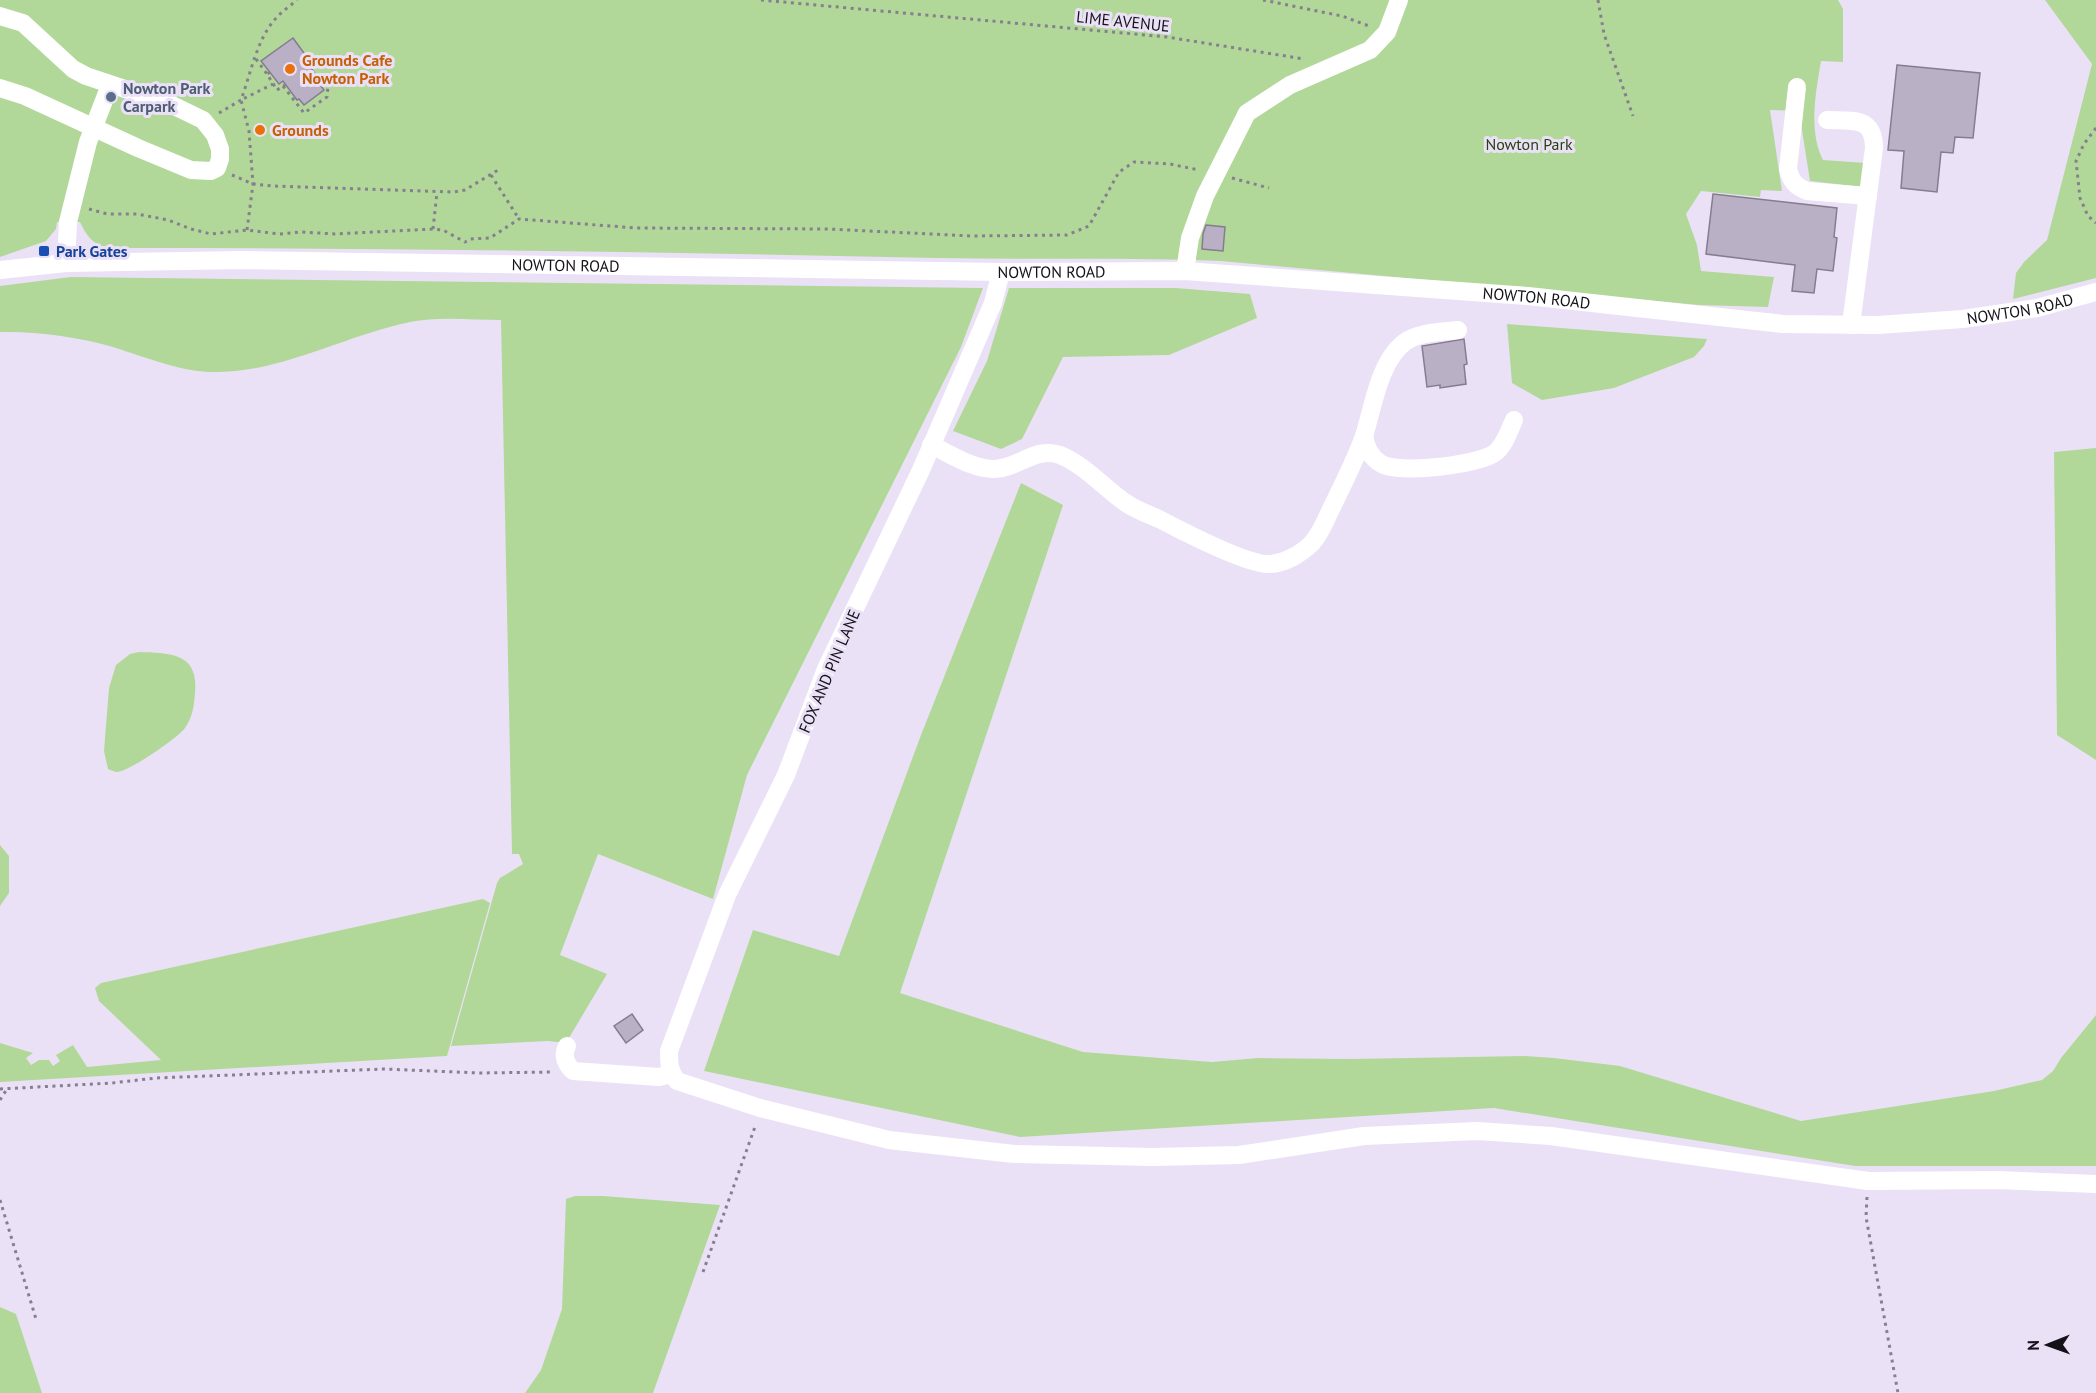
<svg xmlns="http://www.w3.org/2000/svg" width="2096" height="1393" font-family="'PT Sans',sans-serif">
	<style>
		.green { fill: #b2d899 }
		.building { fill: #b9b0c5; stroke: #857c90; stroke-width: 1.5 }
		.lines { fill: none; stroke-linecap: round; stroke-linejoin: round }
		.path { stroke: #867f8f; stroke-width: 3; stroke-dasharray: 3 4.5; stroke-linecap: butt }
		.minor { stroke: #fff; stroke-width: 18 }
		.food-dot { fill: #e8710a; stroke: #ebe1f7; stroke-width: 2 }
		.service-dot { fill: #5c6f8a; stroke: #ebe1f7; stroke-width: 2 }
		.transit-dot { fill: #1a4fb4; stroke: #ebe1f7; stroke-width: 2 }
		.labels { text-anchor: middle; stroke-width: 6; stroke-linejoin: round; paint-order: stroke }
		.street-label { font-size: 16px; fill: #151119; stroke: #ebe1f7 }
		.food-label { font-size: 16px; font-weight: bold; fill: #c56008; stroke: #ebe1f7; text-anchor: start }
		.service-label { font-size: 16px; font-weight: bold; fill: #4e5e75; stroke: #ebe1f7; text-anchor: start }
		.park-label { font-size: 16px; fill: #264011; stroke: #ebe1f7 }
		.transit-label { font-size: 16px; font-weight: bold; fill: #164399; stroke: #ebe1f7; text-anchor: start }
	</style>
	<rect width="100%" height="100%" fill="#ebe1f7"/>
	<g class="green">
		<path d="M0 0H1838L1843 9V62L1821 61C1816 92 1808 130 1823 160L1866 163 1863 187 1810 181 1799 111 1770 110 1782 191 1761 190 1760 197 1701 191 1686 214 1697 245 1701 271 1774 277 1768 307 1699 305 1221 261C1126 257 1031 260 936 258 661 252 386 248 111 248 94 246 87 237 80 222H57L56 229 46 241 0 257Z"/>
		<path d="M2045 0H2096V278L2013 299 2016 273 2024 262 2047 240 2092 64Z"/>
		<path d="M71 277 983 288 961 347 747 775 713 899 598 854 560 955 607 974 566 1043 548 1041 451 1046 497 883 500 878 523 864 519 854H512L501 320C471 320 439 316 410 322 347 335 284 371 219 372 183 373 148 358 113 347 79 337 35 331 0 332V286Z"/>
		<path d="M1009 288H1176L1250 294 1257 318 1169 355 1063 357 1022 439 1001 449 953 431 987 361Z"/>
		<path d="M1507 324 1707 339 1704 346 1694 357 1614 388 1542 400 1512 383Z"/>
		<path d="M2096 448V760L2057 735 2054 452Z"/>
		<path d="M1021 483 1063 505 900 993 1083 1052 1212 1062 1258 1058 1351 1059 1525 1056 1554 1058 1620 1066 1801 1121 1994 1091 2042 1080 2053 1071 2061 1058 2096 1015V1166H1855L1494 1108 1020 1137 704 1071 753 930 839 956 921 735Z"/>
		<path d="M139 652C171 653 199 653 195 693 194 705 193 717 185 728 178 738 127 773 116 772 115 772 108 769 108 769L104 751 109 688 116 665 130 654Z"/>
		<path d="M0 845 9 856V893L0 906Z"/>
		<path d="M483 899 490 903 447 1056 0 1082V1043L33 1053 26 1058 31 1065 39 1060H49L53 1066 60 1061 56 1055 73 1045 87 1067 161 1060 99 1001 95 988 101 983Z"/>
		<path d="M575 1196H603L720 1205 653 1393H525L541 1370 562 1309 566 1199Z"/>
		<path d="M0 1307 16 1314 42 1393H0Z"/>
	</g>
	<g class="building">
		<path d="M293 38 309 60 307 62 321 82 319 83 324 90 304 105 299 99 297 100 283 81 279 84 261 61Z"/>
		<path d="M1897 65 1980 73 1973 138 1955 137 1953 153 1941 152 1937 192 1901 188 1904 151 1888 150Z"/>
		<path d="M1713 194 1837 208 1834 237 1837 238 1833 271 1817 269 1814 293 1792 291 1795 265 1706 254Z"/>
		<path d="M1206 225 1225 227 1223 251 1202 249 1203 234Z"/>
		<path d="M1464 339 1467 364 1464 365 1466 384 1440 388V385L1427 387 1422 346Z"/>
		<path d="M632 1014 643 1030 626 1043 614 1026Z"/>
	</g>
	<g class="lines">
		<g class="path">
			<path d="M761 0 1167 37 1304 59"/>
			<path d="M1263 0 1342 16 1369 26"/>
			<path d="M1598 0 1604 34 1633 116"/>
			<path d="M256 59 267 74"/>
			<path d="M270 72 267 74 277 90 285 85"/>
			<path d="M283 86 304 113 327 97 328 86"/>
			<path d="M219 113 241 100C251 73 257 37 278 16 284 10 291 5 297 0"/>
			<path d="M2096 128 2084 144 2076 161 2080 198 2088 216 2096 223"/>
			<path d="M232 175 253 184 272 186 453 192 465 190 498 170"/>
			<path d="M491 175 519 219"/>
			<path d="M1232 178 1269 188"/>
			<path d="M89 209 107 214H137L168 220 191 229 211 234 247 230 279 234 302 232 335 234 433 229 443 230 465 242 470 239 490 238 519 219 636 228 828 229 972 236 1067 235 1089 226 1119 172 1134 162 1170 164 1199 170"/>
			<path d="M433 229 437 192"/>
			<path d="M247 230 253 184 249 131 241 100 273 84"/>
			<path d="M0 1089 112 1083 156 1078 384 1069 480 1073 553 1072"/>
			<path d="M0 1100 7 1089"/>
			<path d="M1867 1197 1866 1217 1898 1393"/>
			<path d="M0 1200 36 1319"/>
			<path d="M703 1272 756 1124"/>
		</g>
		<g class="minor">
			<path d="M0 16 23 23 73 69 86 76 170 104 203 120 215 135 220 149V159L217 168 211 171 191 170 138 148 25 96 0 88"/>
			<path d="M1797 87 1788 169C1791 181 1795 186 1807 191L1868 196"/>
			<path d="M1827 120C1852 121 1874 116 1874 148L1851 325"/>
			<path d="M66 263 68 222 88 142 110 85"/>
			<path id="s1" d="M0 270 66 263 242 260 1001 272 1185 271 1528 296 1783 324 1878 325 1963 319 2037 308 2096 292"/>
			<path d="M1185 271 1190 238 1205 196 1247 113 1290 85 1370 50 1387 32 1399 0"/>
			<path d="M1001 272 993 303 921 470 826 669 786 775 727 895 669 1051C669 1063 669 1071 677 1081L760 1108 889 1140 1014 1154 1153 1157 1239 1155 1364 1136 1477 1131 1551 1136 1868 1181 1997 1180 2096 1184"/>
			<path d="M1364 436C1366 447 1370 457 1380 463 1397 475 1481 465 1496 452 1505 444 1509 431 1514 420"/>
			<path d="M931 445C951 454 972 469 994 469 1017 469 1036 446 1060 455 1085 465 1104 488 1126 503 1136 510 1148 514 1159 519 1182 531 1245 564 1268 564 1284 564 1301 554 1312 543 1321 533 1326 519 1332 507 1343 484 1355 461 1364 436 1373 408 1379 361 1405 342 1419 332 1442 332 1458 330"/>
			<path d="M567 1046C562 1056 566 1064 573 1071L659 1077 671 1074"/>
		</g>
	</g>
	<g class="food-dot">
		<circle cx="290" cy="69" r="6"/>
		<circle cx="260" cy="130" r="6"/>
	</g>
	<circle class="service-dot" cx="111" cy="97" r="6"/>
	<rect class="transit-dot" x="38" y="245" width="12" height="12" rx="3"/>
	<g class="labels">
		<g class="street-label">
			<text transform="translate(1123 21) rotate(6)" y="6">LIME AVENUE</text>
			<text dy="6" stroke="none"><textPath href="#s1" startOffset="566">NOWTON ROAD</textPath></text>
			<text dy="6" stroke="none"><textPath href="#s1" startOffset="1052">NOWTON ROAD</textPath></text>
			<text dy="6" stroke="none"><textPath href="#s1" startOffset="1538">NOWTON ROAD</textPath></text>
			<text dy="6" stroke="none"><textPath href="#s1" startOffset="2024">NOWTON ROAD</textPath></text>
			<text transform="translate(829 671) rotate(-67)" y="6">FOX AND PIN LANE</text>
		</g>
		<g class="food-label">
			<text x="302" y="66">Grounds Cafe<tspan x="302" dy="18">Nowton Park</tspan></text>
			<text x="272" y="136">Grounds</text>
		</g>
		<g class="service-label">
			<text x="123" y="94">Nowton Park<tspan x="123" dy="18">Carpark</tspan></text>
		</g>
		<g class="park-label">
			<text x="1529" y="150">Nowton Park</text>
		</g>
		<g class="transit-label">
			<text x="56" y="257">Park Gates</text>
		</g>
	</g>
	<g transform="translate(2048 1345) rotate(269)" stroke="#ebe1f7" stroke-width="4.5" paint-order="stroke">
	<path d="M0-4.5L10 22L0 15L-10 22Z" fill="#151119"/>
	<text y="-9" font-size="16" font-weight="bold" text-anchor="middle" fill="#151119">N</text>
	</g>
</svg>
